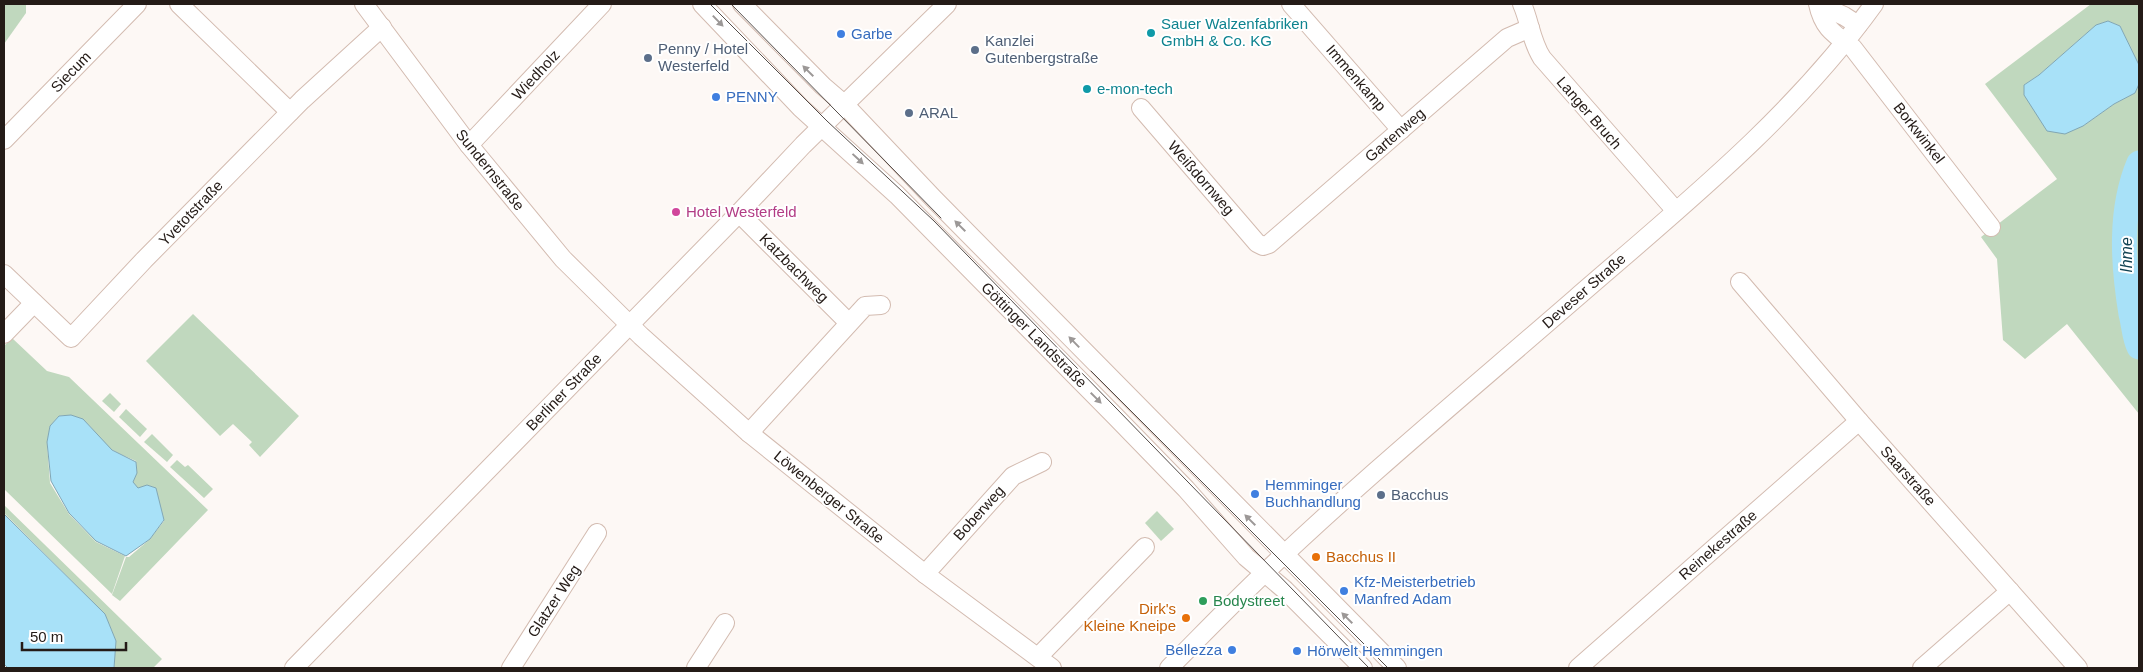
<svg xmlns="http://www.w3.org/2000/svg" width="2143" height="672" font-family="Helvetica,sans-serif">
	<style>
		.green { fill: #c0d8be }
		.water { fill: #a8e1f8; stroke: #80a6b4 }
		.lines { fill: none; stroke-linecap: round; stroke-linejoin: round }
		.river { stroke: #a8e1f8; stroke-width: 25 }
		.minor-casing { stroke: #d3bbb0; stroke-width: 20 }
		.minor { stroke: #fff; stroke-width: 18 }
		.tram { stroke: #554d49; stroke-width: 1 }
		.oneway { fill: #9c9897 }
		.culture-dot { fill: #0f9aa8; stroke: #fff; stroke-width: 2 }
		.shop-dot { fill: #3f7fe0; stroke: #fff; stroke-width: 2 }
		.service-dot { fill: #5c6f8a; stroke: #fff; stroke-width: 2 }
		.hotel-dot { fill: #d1479c; stroke: #fff; stroke-width: 2 }
		.food-dot { fill: #e8710a; stroke: #fff; stroke-width: 2 }
		.leisure-dot { fill: #2e9e5b; stroke: #fff; stroke-width: 2 }
		.labels { text-anchor: middle; stroke-width: 4; stroke-linejoin: round; paint-order: stroke }
		.culture-label { font-size: 15px; fill: #0d838f; stroke: #fff; text-anchor: start }
		.shop-label { font-size: 15px; fill: #366cbe; stroke: #fff; text-anchor: start }
		.service-label { font-size: 15px; fill: #4e5e75; stroke: #fff; text-anchor: start }
		.street-label { font-size: 15px; fill: #241b17; stroke: #fff }
		.hotel-label { font-size: 15px; fill: #b23c85; stroke: #fff; text-anchor: start }
		.food-label { font-size: 15px; fill: #c56008; stroke: #fff; text-anchor: start }
		.leisure-label { font-size: 15px; fill: #27864d; stroke: #fff; text-anchor: start }
		.water-label { font-size: 16px; font-style: italic; fill: #104252; stroke: #fff }
	</style>
	<rect width="100%" height="100%" fill="#fdf8f5"/>
	<g class="green">
		<path d="M4 4H26V13L4 44Z"/>
		<path d="M2091 4H2139V65L2120 26 2108 21 2096 25 2039 75 2024 85 2030 103 2036 112 2083 126 2114 104 2135 93 2139 84V334L2128 277V236L2121 241V278L2132 343 2139 357V414L2067 324 2025 359 2003 340 1997 259 1981 237 2057 179 1985 84Z"/>
		<path d="M193 314 299 416 260 457 249 445 252 442 233 424 220 436 146 361Z"/>
		<path d="M12 338 47 371 69 377 208 510 120 601 112 595 126 557H129L150 539 164 521 156 488 147 485 138 489 133 482 137 473 136 461C128 457 119 454 111 449 90 433 90 412 59 416L50 426 47 443 50 483 69 514 96 542 125 556 112 594 4 489V346Z"/>
		<path d="M110 393 121 404 114 412 102 401Z"/>
		<path d="M126 409 147 429 140 437 119 417Z"/>
		<path d="M152 434 173 455 167 462 144 442Z"/>
		<path d="M177 460 185 467 188 465 213 489 204 498 170 467Z"/>
		<path d="M4 505 162 659 153 668H114L116 641 105 614 4 513Z"/>
		<path d="M1157 511 1174 529 1161 541 1145 523Z"/>
	</g>
	<g class="water">
		<path d="M2108 21 2120 26 2139 65V84L2135 93 2114 104 2083 126 2065 134 2047 131 2024 95V85L2039 75 2096 25Z"/>
		<path d="M71 415 83 419 112 450 136 462 137 473 133 482 138 488 147 485 156 488 164 520 150 539 126 556 96 541 69 513 51 481 47 442 50 426 59 416Z"/>
		<path d="M4 514 105 614 116 641 114 668H8L4 664Z"/>
	</g>
	<g class="lines">
		<path class="river" d="M2139 163C2119 210 2123 265 2131 314 2134 325 2134 337 2139 347"/>
		<g class="minor-casing">
			<g id="minor">
				<path d="M179 4 290 112"/>
				<path d="M364 4 469 145 563 259 641 336 749 433 925 574 1052 668"/>
				<path d="M702 4 801 108 897 195 1115 416 1186 489 1246 557 1285 590 1363 668"/>
				<path d="M742 4 823 86 844 104 933 198 1397 668"/>
				<path d="M1291 4 1401 130"/>
				<path d="M1522 4C1530 22 1531 41 1542 58L1676 211"/>
				<path d="M1858 25 1844 16 1818 4C1823 28 1834 34 1853 48L1991 227"/>
				<path d="M1141 108 1257 243 1263 246 1269 244 1507 38 1530 28"/>
				<path d="M4 140 137 4"/>
				<path d="M469 145 602 4"/>
				<path d="M739 213 849 323"/>
				<path d="M4 274 71 338 144 260 302 100 382 27"/>
				<path d="M1740 282 1859 421 2078 668"/>
				<path d="M4 334 34 303"/>
				<path d="M749 433 865 306 881 305"/>
				<path d="M925 574 1013 476 1042 462"/>
				<path d="M1038 657 1145 547"/>
				<path d="M294 668 739 213 803 145 947 4"/>
				<path d="M511 668 597 533"/>
				<path d="M696 668 725 623"/>
				<path d="M1169 668C1198 639 1226 610 1255 582 1358 483 1469 391 1576 298 1682 206 1792 118 1874 4"/>
				<path d="M1578 668 1859 421"/>
				<path d="M1922 668 2010 591"/>
			</g>
		</g>
		<use href="#minor" class="minor"/>
		<g class="tram">
			<path d="M710 4 827 121 934 221 1369 668"/>
			<path d="M731 4 941 218"/>
			<path d="M1091 371 1388 668"/>
		</g>
	</g>
	<defs><path id="oneway-solid" d="M-6-.8H1V-3.2L6.5 0L1 3.2V.8H-6Z" transform="scale(1.25)"/></defs>
	<g class="oneway">
		<use href="#oneway-solid" transform="translate(718 21) rotate(46)"/>
		<use href="#oneway-solid" transform="translate(808 71) rotate(-135)"/>
		<use href="#oneway-solid" transform="translate(858 159) rotate(43)"/>
		<use href="#oneway-solid" transform="translate(960 226) rotate(-135)"/>
		<use href="#oneway-solid" transform="translate(1074 342) rotate(-134)"/>
		<use href="#oneway-solid" transform="translate(1096 398) rotate(45)"/>
		<use href="#oneway-solid" transform="translate(1250 520) rotate(-135)"/>
		<use href="#oneway-solid" transform="translate(1347 618) rotate(-135)"/>
	</g>
	<g class="culture-dot">
		<circle cx="1151" cy="33" r="5"/>
		<circle cx="1087" cy="89" r="5"/>
	</g>
	<g class="shop-dot">
		<circle cx="841" cy="34" r="5"/>
		<circle cx="716" cy="97" r="5"/>
		<circle cx="1255" cy="494" r="5"/>
		<circle cx="1344" cy="591" r="5"/>
		<circle cx="1232" cy="650" r="5"/>
		<circle cx="1297" cy="651" r="5"/>
	</g>
	<g class="service-dot">
		<circle cx="975" cy="50" r="5"/>
		<circle cx="648" cy="58" r="5"/>
		<circle cx="909" cy="113" r="5"/>
		<circle cx="1381" cy="495" r="5"/>
	</g>
	<circle class="hotel-dot" cx="676" cy="212" r="5"/>
	<g class="food-dot">
		<circle cx="1316" cy="557" r="5"/>
		<circle cx="1186" cy="618" r="5"/>
	</g>
	<circle class="leisure-dot" cx="1203" cy="601" r="5"/>
	<g class="labels">
		<g class="culture-label">
			<text x="1161" y="29">Sauer Walzenfabriken<tspan x="1161" dy="17">GmbH &amp; Co. KG</tspan></text>
			<text x="1097" y="94">e-mon-tech</text>
		</g>
		<g class="shop-label">
			<text x="851" y="39">Garbe</text>
			<text x="726" y="102">PENNY</text>
			<text x="1265" y="490">Hemminger<tspan x="1265" dy="17">Buchhandlung</tspan></text>
			<text x="1354" y="587">Kfz-Meisterbetrieb<tspan x="1354" dy="17">Manfred Adam</tspan></text>
			<text x="1222" y="655" text-anchor="end">Bellezza</text>
			<text x="1307" y="656">Hörwelt Hemmingen</text>
		</g>
		<g class="service-label">
			<text x="985" y="46">Kanzlei<tspan x="985" dy="17">Gutenbergstraße</tspan></text>
			<text x="658" y="54">Penny / Hotel<tspan x="658" dy="17">Westerfeld</tspan></text>
			<text x="919" y="118">ARAL</text>
			<text x="1391" y="500">Bacchus</text>
		</g>
		<g class="street-label">
			<text transform="translate(71 72) rotate(-46)" y="5">Siecum</text>
			<text transform="translate(536 75) rotate(-47)" y="5">Wiedholz</text>
			<text transform="translate(1356 78) rotate(49)" y="5">Immenkamp</text>
			<text transform="translate(1589 113) rotate(49)" y="5">Langer Bruch</text>
			<text transform="translate(1919 133) rotate(52)" y="5">Borkwinkel</text>
			<text transform="translate(1395 135) rotate(-41)" y="5">Gartenweg</text>
			<text transform="translate(490 170) rotate(51)" y="5">Sundernstraße</text>
			<text transform="translate(1201 178) rotate(49)" y="5">Weißdornweg</text>
			<text transform="translate(191 213) rotate(-46)" y="5">Yvetotstraße</text>
			<text transform="translate(794 268) rotate(45)" y="5">Katzbachweg</text>
			<text transform="translate(1584 291) rotate(-41)" y="5">Deveser Straße</text>
			<text transform="translate(1034 335) rotate(45)" y="5">Göttinger Landstraße</text>
			<text transform="translate(564 392) rotate(-46)" y="5">Berliner Straße</text>
			<text transform="translate(1908 476) rotate(48)" y="5">Saarstraße</text>
			<text transform="translate(829 497) rotate(39)" y="5">Löwenberger Straße</text>
			<text transform="translate(979 513) rotate(-48)" y="5">Boberweg</text>
			<text transform="translate(1718 545) rotate(-41)" y="5">Reinekestraße</text>
			<text transform="translate(554 601) rotate(-57)" y="5">Glatzer Weg</text>
		</g>
		<g class="hotel-label">
			<text x="686" y="217">Hotel Westerfeld</text>
		</g>
		<g class="food-label">
			<text x="1326" y="562">Bacchus II</text>
			<text x="1176" y="614" text-anchor="end">Dirk's<tspan x="1176" dy="17">Kleine Kneipe</tspan></text>
		</g>
		<g class="leisure-label">
			<text x="1213" y="606">Bodystreet</text>
		</g>
		<g class="water-label">
			<text transform="translate(2126 255) rotate(-90)" y="6">Ihme</text>
		</g>
	</g>
	<rect width="2143" height="672" fill="none" stroke="#241b17" stroke-width="10"/>
	<path d="M22 642v8h104v-8" fill="none" stroke="#241b17" stroke-width="2.5"/>
	<text x="30" y="642" font-size="15" fill="#241b17" stroke="#ffffff" stroke-width="4" paint-order="stroke">50 m</text>
</svg>
